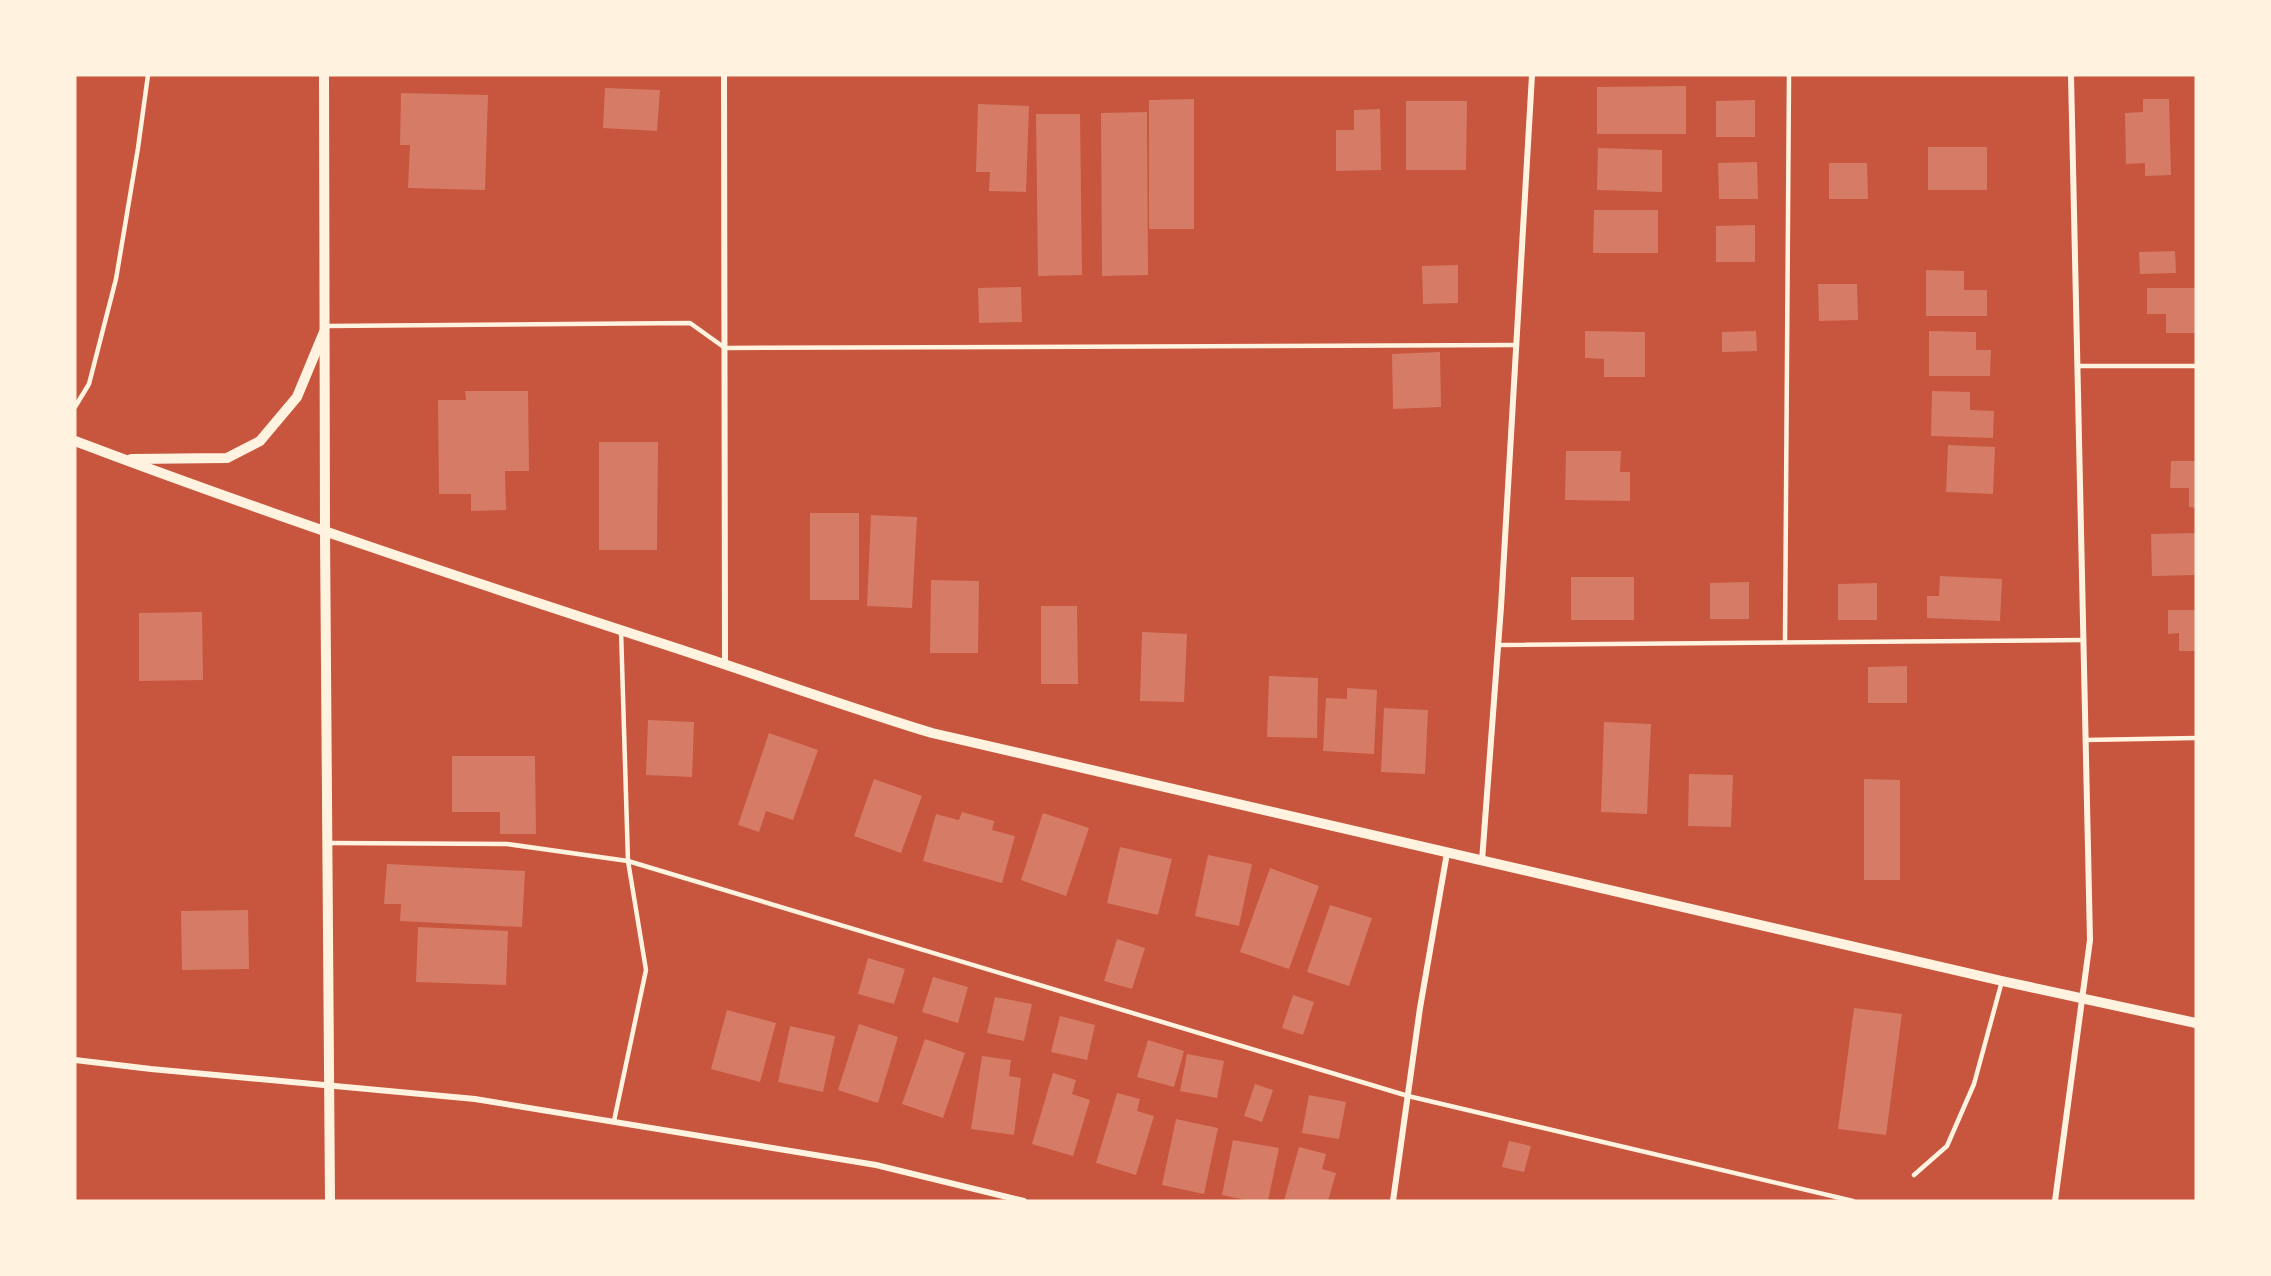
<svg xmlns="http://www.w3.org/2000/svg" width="2271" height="1276" font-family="'Space Grotesk',sans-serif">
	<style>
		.building { fill: #d67c66 }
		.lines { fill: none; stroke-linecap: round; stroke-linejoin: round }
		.service { stroke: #fff3e0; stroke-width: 4.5 }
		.minor { stroke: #fff3e0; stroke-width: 6 }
		.tertiary { stroke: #fff3e0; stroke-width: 10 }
	</style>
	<rect width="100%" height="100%" fill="#c8553d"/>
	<g class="building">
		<path d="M1686 86V134H1597V87Z"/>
		<path d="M605 88 660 90 657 131 603 128Z"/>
		<path d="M401 93 488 95 485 190 408 188 410 145H400Z"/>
		<path d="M1194 99V229H1149V100Z"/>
		<path d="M2143 99H2169L2171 175 2145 176V163L2126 164 2125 113 2143 112Z"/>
		<path d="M1755 100V137H1716V101Z"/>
		<path d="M1406 101H1467L1466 170H1406Z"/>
		<path d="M978 104 1029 106 1026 192 989 191 990 172H976Z"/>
		<path d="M1380 109 1381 170 1336 171V130H1354V110Z"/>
		<path d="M1147 112 1148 275 1102 276 1101 113Z"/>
		<path d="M1036 114H1080L1082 275 1038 276Z"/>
		<rect x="1928" y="147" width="59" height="43"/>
		<path d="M1598 148 1662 150V192L1597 190Z"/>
		<path d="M1757 162 1758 199H1719L1718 163Z"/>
		<path d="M1829 163H1867L1868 199H1829Z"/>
		<path d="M1594 210H1658V253H1593Z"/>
		<path d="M1755 225V262H1716V226Z"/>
		<path d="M2175 251 2176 273 2140 274 2139 252Z"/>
		<path d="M1458 265V303L1423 304 1422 266Z"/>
		<path d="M1926 270 1964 271V290H1987V316H1926Z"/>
		<path d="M1818 284H1857L1858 320 1819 321Z"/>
		<path d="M1021 287 1022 322 979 323 978 288Z"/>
		<path d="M2147 288H2196V333H2166V314H2147Z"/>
		<path d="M1585 331 1645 332V377H1604V359L1585 358Z"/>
		<path d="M1756 331 1757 351 1722 352V332Z"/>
		<path d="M1929 331 1976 332V350H1991L1990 376H1929Z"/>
		<path d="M1440 352 1441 407 1393 409 1392 354Z"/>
		<path d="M465 391H528L529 471H505L506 510 471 511V494H439L438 400H466Z"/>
		<path d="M1932 391 1970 392V410L1994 411 1993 438 1931 436Z"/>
		<path d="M599 442H658L657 550H599Z"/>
		<path d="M1948 445 1995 447 1993 494 1946 492Z"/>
		<path d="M1566 451H1621L1620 472H1630V501L1565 500Z"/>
		<path d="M2171 461H2196V508L2189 507V488H2170Z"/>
		<rect x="810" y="513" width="49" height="87"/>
		<path d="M871 515 917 517 912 608 867 606Z"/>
		<path d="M2196 533V575L2152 576 2151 534Z"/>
		<path d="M1940 576 2002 579 2000 621 1927 618V596H1939Z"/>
		<rect x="1571" y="577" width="63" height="43"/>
		<path d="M931 580 979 581 978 653H930Z"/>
		<path d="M1749 582V619H1710V583Z"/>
		<path d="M1877 583V620H1838V584Z"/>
		<path d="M1041 606H1077L1078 684H1041Z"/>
		<path d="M2168 610H2196V651H2179V633L2168 634Z"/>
		<path d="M202 612 203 680 139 681V613Z"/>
		<path d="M1142 632 1187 634 1184 702 1140 701Z"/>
		<path d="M1907 666V703H1868V667Z"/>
		<path d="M1269 676 1318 678 1317 738 1267 737Z"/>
		<path d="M1347 688 1377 690 1374 754 1323 751 1326 698 1347 699Z"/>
		<path d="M1384 708 1428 710 1425 774 1381 772Z"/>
		<path d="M648 720 694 722 692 777 646 775Z"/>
		<path d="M1604 722 1651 724 1647 814 1601 812Z"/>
		<path d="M769 733 818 750 793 820 766 811 759 832 738 825Z"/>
		<path d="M452 756H535L536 834H500V812H452Z"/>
		<path d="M1689 774 1733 775 1731 827 1688 826Z"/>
		<path d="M874 779 922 796 901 853 854 836Z"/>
		<path d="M1864 779 1900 780V880H1864Z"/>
		<path d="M962 812 994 821 992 830 1015 836 1002 883 923 861 936 814 959 820Z"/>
		<path d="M1043 813 1089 828 1066 896 1021 880Z"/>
		<path d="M1120 847 1172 859 1158 915 1107 903Z"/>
		<path d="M1208 855 1252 864 1239 926 1195 916Z"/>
		<path d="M387 864 525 871 522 927 400 921 401 904H384Z"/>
		<path d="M1270 868 1319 886 1289 969 1240 952Z"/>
		<path d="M1330 905 1372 918 1349 986 1307 972Z"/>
		<path d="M248 910 249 969 182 970 181 911Z"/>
		<path d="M418 927 508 931 506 985 416 982Z"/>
		<path d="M1117 939 1145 948 1132 989 1104 981Z"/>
		<path d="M868 958 905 969 894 1004 858 994Z"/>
		<path d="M933 977 968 987 958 1023 922 1012Z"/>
		<path d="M1293 995 1314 1002 1303 1035 1282 1028Z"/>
		<path d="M995 997 1032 1004 1024 1041 987 1033Z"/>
		<path d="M1854 1008 1902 1014 1886 1135 1838 1129Z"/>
		<path d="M727 1010 776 1023 760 1082 711 1069Z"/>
		<path d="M1060 1016 1095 1025 1087 1060 1051 1052Z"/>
		<path d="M859 1024 898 1037 878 1103 838 1090Z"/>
		<path d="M790 1026 835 1036 823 1092 778 1082Z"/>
		<path d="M925 1039 965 1053 943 1118 902 1104Z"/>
		<path d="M1148 1040 1184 1051 1174 1087 1137 1077Z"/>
		<path d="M1187 1054 1224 1061 1217 1098 1180 1091Z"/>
		<path d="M982 1056 1011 1060 1009 1076 1021 1078 1014 1135 971 1129Z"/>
		<path d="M1053 1073 1076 1080 1072 1094 1090 1100 1073 1156 1032 1144Z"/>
		<path d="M1255 1084 1273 1090 1262 1122 1244 1116Z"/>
		<path d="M1117 1093 1140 1099 1137 1111 1154 1116 1136 1175 1096 1163Z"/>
		<path d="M1309 1095 1346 1102 1339 1139 1302 1133Z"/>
		<path d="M1176 1119 1218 1128 1204 1194 1162 1185Z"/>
		<path d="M1233 1140 1279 1148 1268 1201H1250L1222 1195Z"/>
		<path d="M1509 1141 1531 1146 1524 1172 1502 1167Z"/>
		<path d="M1299 1147 1326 1154 1322 1169 1336 1173 1328 1201H1284Z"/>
	</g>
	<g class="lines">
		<g class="service">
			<path d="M326 326 690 323 725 348 1517 345"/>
			<path d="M2077 366H2196"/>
			<path d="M75 407 89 384 116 279 138 148 148 75"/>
			<path d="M1785 642 1789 75"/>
			<path d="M1498 645 2084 640"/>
			<path d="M2085 740 2196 738"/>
			<path d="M329 843 507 844 628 861 1408 1096 1853 1201"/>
			<path d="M614 1121 646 970 628 861 621 630"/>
			<path d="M1914 1175 1947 1146 1974 1084 2002 981"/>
		</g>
		<g class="minor">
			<path d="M724 75 725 664"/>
			<path d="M1482 861 1501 607 1532 75"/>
			<path d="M75 1060 151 1069 475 1099 876 1165 1024 1201"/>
			<path d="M1393 1201 1420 1008 1447 853"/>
			<path d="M2055 1201 2090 940 2071 75"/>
		</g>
		<g class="tertiary">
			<path d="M324 75 325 532 330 1201"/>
			<path d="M75 441C265 513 458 577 651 640 745 670 837 704 932 733L2002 981 2196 1023"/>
			<path d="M131 459 227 458 260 441 297 397 324 332"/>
		</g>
	</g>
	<rect width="2271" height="1276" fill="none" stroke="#fff3e0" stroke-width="153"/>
</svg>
